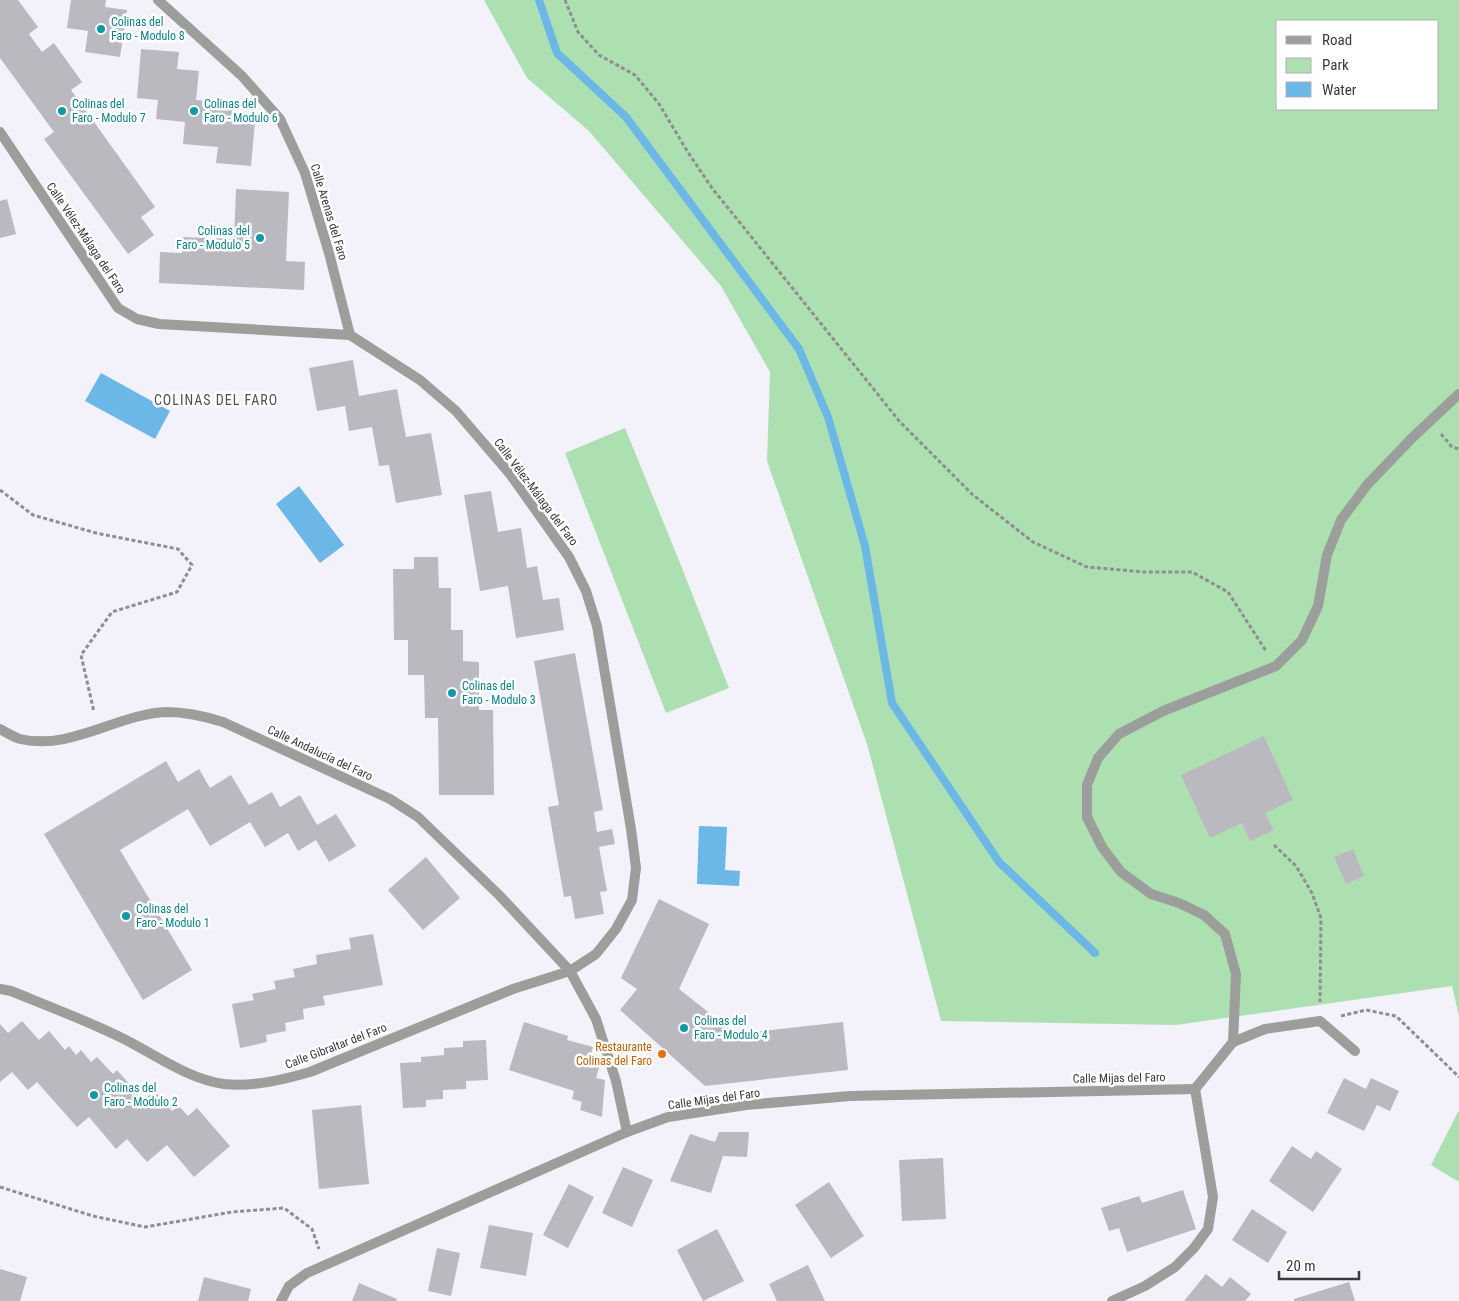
<svg xmlns="http://www.w3.org/2000/svg" width="1459" height="1301" font-family="'Roboto Condensed',sans-serif">
	<style>
		.green { fill: #ade0b1; fill-rule: evenodd }
		.water { fill: #6bb7e7 }
		.lines { fill: none; stroke-linecap: round; stroke-linejoin: round }
		.stream { stroke: #6bb7e7; stroke-width: 8 }
		.building { fill: #bbb9c0 }
		.path { stroke: #8f8d92; stroke-width: 3; stroke-dasharray: 4 2.5; stroke-linecap: butt }
		.lane { stroke: #9b9e9b; stroke-width: 10 }
		.street { stroke: #9b9e9b; stroke-width: 10 }
		.culture-dot { fill: #0f9aa8; stroke: #fff; stroke-width: 2 }
		.food-dot { fill: #e8710a; stroke: #fff; stroke-width: 2 }
		.labels { text-anchor: middle; stroke-width: 5; stroke-linejoin: round; paint-order: stroke }
		.culture-label { font-size: 12px; fill: #0d838f; stroke: #fff; text-anchor: start }
		.street-label { font-size: 12px; fill: #3a393c; stroke: #fff }
		.food-label { font-size: 12px; fill: #c56008; stroke: #fff; text-anchor: end }
		.neighbourhood-label { font-size: 14px; letter-spacing: 1px; fill: #535157; stroke: #fff }
	</style>
	<rect width="100%" height="100%" fill="#f3f1f9"/>
	<g class="green">
		<path d="M484 0H1459V1016L1452 986 1176 1025 941 1021 867 744 767 461 770 372 721 286 589 131 527 78ZM1278 21H1438V109H1278Z"/>
		<path d="M625 428 678 558 729 688 666 713 565 453Z"/>
		<path d="M1459 1110V1182L1431 1165Z"/>
	</g>
	<g class="water">
		<path d="M101 373 170 411 155 439 85 401Z"/>
		<path d="M299 486 344 545 320 563 276 504Z"/>
		<path d="M699 826 727 827 725 870 740 871 739 886 697 884Z"/>
	</g>
	<g class="lines">
		<path class="stream" d="M539 0 557 53 626 117 799 349 828 417 865 546 892 703 999 862 1095 953"/>
	</g>
	<g class="building">
		<path d="M0 0H18L38 27 29 34 42 52 54 43 82 82 71 90 155 207 141 217 154 235 128 254 44 139 54 132 0 58Z"/>
		<path d="M71 0H106L105 7 127 10 120 57 85 52 88 31 67 28Z"/>
		<path d="M141 49 179 52 177 69 199 71 196 100 233 103 231 120 255 122 251 166 216 163 218 147 183 144 185 122 156 119 158 100 137 98Z"/>
		<path d="M236 189 289 192 286 261 305 262 304 290 159 283 160 252 182 253V237L234 239Z"/>
		<path d="M7 199 16 234 0 238V201Z"/>
		<path d="M353 360 359 396 397 389 406 437 431 433 442 495 396 503 389 465 379 466 372 427 349 431 345 406 317 411 309 368Z"/>
		<path d="M491 491 498 532 521 528 527 568 537 566 543 600 559 598 564 630 516 638 508 586 480 591 464 495Z"/>
		<path d="M414 557H438L439 588H451V630H463V661L479 662V710H493L494 795H439L438 718H425L424 675H408V640H394L393 569H414Z"/>
		<path d="M575 653 603 810 594 812 597 832 612 829 615 844 599 847 607 891 600 892 604 914 575 919 571 896 564 897 548 807 559 805 534 661Z"/>
		<path d="M1264 736 1293 800 1265 813 1274 830 1250 841 1242 823 1210 838 1181 775Z"/>
		<path d="M166 761 178 782 199 769 210 788 231 775 249 805 272 792 280 807 300 795 317 825 336 814 356 846 329 862 316 840 298 851 288 833 265 847 250 822 210 846 188 809 120 850 192 970 143 1000 44 834Z"/>
		<path d="M1353 849 1364 876 1346 884 1334 857Z"/>
		<path d="M426 857 460 898 423 930 388 890Z"/>
		<path d="M659 899 709 924 679 989 736 1034 843 1022 848 1070 705 1086 620 1010 637 989 621 978Z"/>
		<path d="M373 934 383 985 323 996 325 1005 303 1009 304 1019 285 1023 286 1031 266 1035 267 1042 240 1048 232 1004 254 1000 252 994 276 989 274 981 295 977 293 969 317 964 316 955 351 949 349 938Z"/>
		<path d="M22 1021 39 1040 49 1031 65 1050 69 1046 76 1055 81 1050 91 1062 97 1057 113 1074 117 1070 143 1100 155 1091 172 1111 179 1106 188 1116 197 1108 230 1146 194 1177 167 1145 147 1162 127 1139 116 1149 89 1117 77 1127 37 1082 28 1090 12 1072 0 1082V1024L8 1033Z"/>
		<path d="M524 1022 568 1036 567 1040 593 1047 591 1054 602 1057 596 1078 605 1080 602 1117 580 1110 582 1102 572 1099 574 1091 509 1070Z"/>
		<path d="M486 1040 488 1080 466 1081V1089L443 1090V1099L426 1100V1107L403 1108 400 1063 421 1062V1057L444 1055V1048L463 1047V1041Z"/>
		<path d="M1344 1078 1366 1089 1371 1078 1399 1091 1390 1111 1377 1105 1364 1131 1327 1113Z"/>
		<path d="M361 1105 369 1184 319 1189 312 1110Z"/>
		<path d="M719 1132H749L747 1157 723 1156 711 1193 670 1181 690 1134 715 1142Z"/>
		<path d="M1292 1146 1311 1159 1316 1151 1342 1169 1313 1212 1269 1181Z"/>
		<path d="M943 1158 946 1219 902 1221 899 1160Z"/>
		<path d="M623 1167 653 1180 632 1227 602 1213Z"/>
		<path d="M829 1182 864 1236 831 1258 795 1205Z"/>
		<path d="M569 1184 594 1197 568 1248 543 1235Z"/>
		<path d="M1183 1190 1196 1229 1127 1252 1119 1228 1109 1231 1101 1208 1139 1196 1142 1203Z"/>
		<path d="M1252 1209 1287 1232 1268 1263 1232 1240Z"/>
		<path d="M489 1225 533 1233 526 1276 480 1268Z"/>
		<path d="M717 1229 744 1281 703 1301 677 1250Z"/>
		<path d="M437 1248 460 1253 451 1296 428 1291Z"/>
		<path d="M808 1265 825 1301H777L769 1284Z"/>
		<path d="M0 1269 27 1277 20 1301H0Z"/>
		<path d="M1206 1274 1222 1287 1230 1277 1251 1294 1245 1301H1184Z"/>
		<path d="M204 1277 251 1289 248 1301H198Z"/>
		<path d="M1349 1282 1355 1301H1294V1299Z"/>
		<path d="M359 1283 397 1299 396 1301H352Z"/>
	</g>
	<g class="lines">
		<g class="path">
			<path d="M565 0 578 32 599 55 635 75 659 104 689 154 712 188 900 422 973 495 1033 542 1087 567 1145 572H1192L1228 592 1266 651"/>
			<path d="M1441 434 1452 447 1459 449"/>
			<path d="M0 490 33 515 96 533 178 549 192 565 177 592 112 612 81 655 94 712"/>
			<path d="M1274 845 1296 866 1312 893 1321 918 1320 1002"/>
			<path d="M1341 1016 1366 1010 1396 1016 1459 1077"/>
			<path d="M0 1187 93 1216 145 1227 232 1212 284 1208 312 1229 319 1249"/>
		</g>
		<path class="lane" d="M1233 1042 1265 1029 1320 1021 1355 1051"/>
		<g class="street">
			<path d="M158 0 242 76 280 119 305 173 329 253 350 335"/>
			<path d="M0 132 118 308 137 319 159 324 350 335 420 380 456 411 510 474 569 557 586 591 597 626 631 829 636 868 632 900 616 929 596 954 570 971 596 1019 616 1081 627 1132"/>
			<path d="M0 729C6 732 13 737 20 739 71 751 117 714 166 712 186 712 204 716 223 722L390 799 418 817 499 895 570 971 513 989 310 1072C282 1080 253 1087 224 1084 187 1079 153 1053 120 1037 85 1020 48 1006 11 991L0 989"/>
			<path d="M1195 1089 1233 1042 1236 974 1225 934 1204 915 1179 903 1151 894 1121 872 1102 847 1087 817V785L1098 758 1119 734 1163 711 1276 666 1302 640 1318 606 1327 555 1341 520 1367 485 1412 438 1459 394"/>
			<path d="M281 1301 289 1286 307 1273 627 1132 668 1117 746 1105 850 1096 1195 1089"/>
			<path d="M1112 1301 1145 1286 1175 1267 1194 1248 1208 1229 1213 1197 1195 1089"/>
		</g>
	</g>
	<g class="culture-dot">
		<circle cx="101" cy="29" r="5"/>
		<circle cx="62" cy="111" r="5"/>
		<circle cx="194" cy="111" r="5"/>
		<circle cx="260" cy="238" r="5"/>
		<circle cx="452" cy="693" r="5"/>
		<circle cx="126" cy="916" r="5"/>
		<circle cx="684" cy="1028" r="5"/>
		<circle cx="94" cy="1095" r="5"/>
	</g>
	<circle class="food-dot" cx="662" cy="1054" r="5"/>
	<g class="labels">
		<g class="culture-label">
			<text x="111" y="26">Colinas del<tspan x="111" dy="14">Faro - Modulo 8</tspan></text>
			<text x="72" y="108">Colinas del<tspan x="72" dy="14">Faro - Modulo 7</tspan></text>
			<text x="204" y="108">Colinas del<tspan x="204" dy="14">Faro - Modulo 6</tspan></text>
			<text x="250" y="235" text-anchor="end">Colinas del<tspan x="250" dy="14">Faro - Modulo 5</tspan></text>
			<text x="462" y="690">Colinas del<tspan x="462" dy="14">Faro - Modulo 3</tspan></text>
			<text x="136" y="913">Colinas del<tspan x="136" dy="14">Faro - Modulo 1</tspan></text>
			<text x="694" y="1025">Colinas del<tspan x="694" dy="14">Faro - Modulo 4</tspan></text>
			<text x="104" y="1092">Colinas del<tspan x="104" dy="14">Faro - Modulo 2</tspan></text>
		</g>
		<g class="street-label">
			<text transform="translate(329 212) rotate(73)" y="4">Calle Arenas del Faro</text>
			<text transform="translate(86 238) rotate(56)" y="4">Calle Vélez-Málaga del Faro</text>
			<text transform="translate(536 492) rotate(53)" y="4">Calle Vélez-Málaga del Faro</text>
			<text transform="translate(320 753) rotate(25)" y="4">Calle Andalucía del Faro</text>
			<text transform="translate(336 1046) rotate(-21)" y="4">Calle Gibraltar del Faro</text>
			<text transform="translate(1119 1078) rotate(-1)" y="4">Calle Mijas del Faro</text>
			<text transform="translate(714 1099) rotate(-8)" y="4">Calle Mijas del Faro</text>
		</g>
		<g class="food-label">
			<text x="652" y="1051">Restaurante<tspan x="652" dy="14">Colinas del Faro</tspan></text>
		</g>
		<g class="neighbourhood-label">
			<text x="216" y="405">COLINAS DEL FARO</text>
		</g>
	</g>
	<rect x="1276" y="20" width="162" height="90" fill="#ffffff" stroke="#b0b0b1"/>
	<rect x="1286" y="36" width="25" height="8" fill="#9b9e9b" stroke="#b0b0b1"/>
	<text x="1322" y="45" font-size="15" fill="#3a393c">Road</text>
	<rect x="1286" y="58" width="25" height="15" fill="#ade0b1" stroke="#b0b0b1"/>
	<text x="1322" y="70" font-size="15" fill="#3a393c">Park</text>
	<rect x="1286" y="82" width="25" height="15" fill="#6bb7e7" stroke="#b0b0b1"/>
	<text x="1322" y="95" font-size="15" fill="#3a393c">Water</text>
	<path d="M1279 1271v8h80v-8" fill="none" stroke="#3a393c" stroke-width="2.5"/>
	<text x="1286" y="1271" font-size="15" fill="#3a393c" stroke="#ffffff" stroke-width="4" paint-order="stroke">20 m</text>
</svg>
